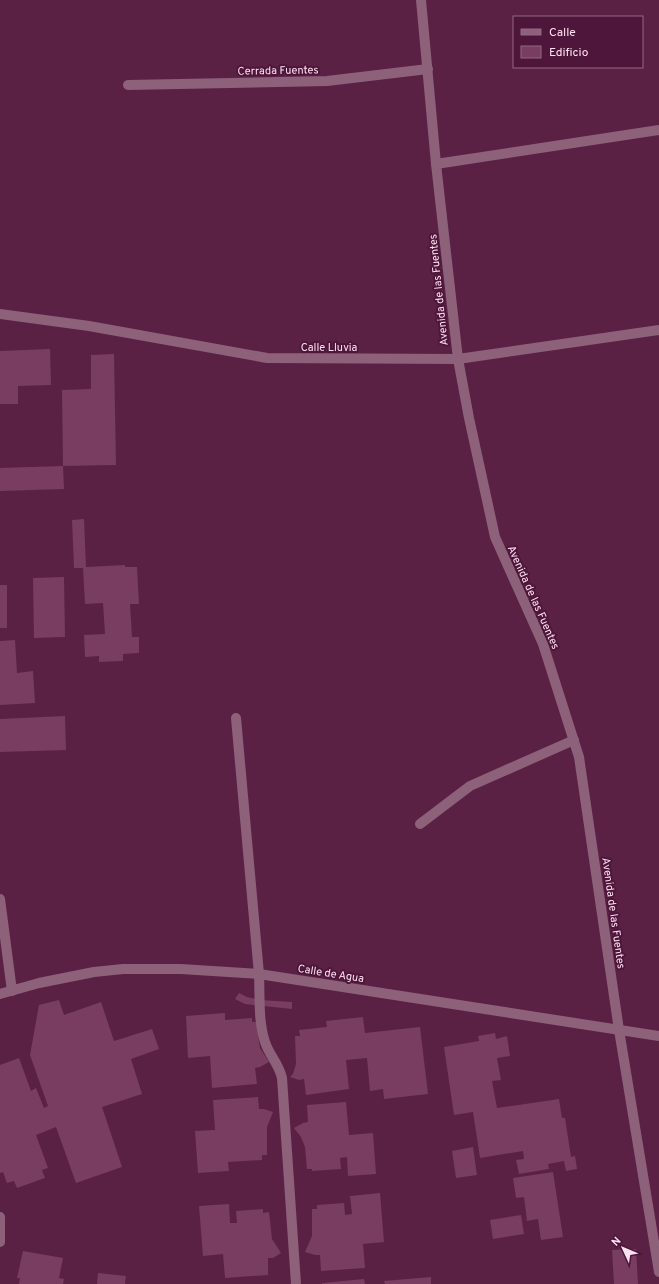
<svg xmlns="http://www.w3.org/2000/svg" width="659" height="1284" font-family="Overpass,sans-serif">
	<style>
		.building { fill: #783d61 }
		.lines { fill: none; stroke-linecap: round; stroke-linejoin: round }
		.service { stroke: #8d617a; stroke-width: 10 }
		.minor { stroke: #8d617a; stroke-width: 10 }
		.tertiary { stroke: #8d617a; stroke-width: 10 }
		.labels { text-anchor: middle; stroke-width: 4; stroke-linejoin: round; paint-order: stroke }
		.street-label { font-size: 11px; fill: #ffe1f1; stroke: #4e163b }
	</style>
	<rect width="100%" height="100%" fill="#5a2145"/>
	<g class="building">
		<path d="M50 349 51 385 18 386V404H0V351Z"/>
		<path d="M114 354 116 465 63 466 62 390 91 389V355Z"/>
		<path d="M63 466 64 489 0 491V468Z"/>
		<path d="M84 519 86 567 125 565V567H137L139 604H130L132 637H139V653L123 654V661L99 662V656L85 657 84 635 105 634 103 603 85 604 83 568H74L72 520Z"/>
		<path d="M64 577 65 637 34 638 33 578Z"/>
		<rect x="0" y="585" width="7" height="43"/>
		<path d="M15 640 17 673 33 671 35 703 0 705V641Z"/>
		<path d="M65 716 66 750 0 752V719Z"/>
		<path d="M239 993 247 997 260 1000 292 1002V1009L245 1004 235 999Z"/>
		<path d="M59 1000 64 1015 101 1002 114 1041 152 1029 159 1049 131 1059 142 1094 102 1107 122 1167 76 1183 56 1127 36 1135 48 1168 42 1170 45 1178 17 1188 14 1181 7 1183 3 1172 0 1173V1065L19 1058 31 1091 36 1088 44 1108 48 1106 30 1055 39 1005Z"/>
		<path d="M225 1013V1020L252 1018V1022H256L260 1048 269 1062 260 1067 255 1068 257 1084 212 1088 210 1056 188 1058 186 1016Z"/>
		<path d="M363 1017 365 1033 420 1027 428 1094 384 1099 383 1089 370 1091 367 1058 346 1060 349 1089 306 1095 304 1079 299 1080 290 1077 293 1074 296 1064 295 1036H300L299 1030 327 1027 326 1021Z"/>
		<path d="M495 1033 496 1039 507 1036 510 1056 497 1058 501 1080 492 1081 497 1108 559 1099 562 1118H565L571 1157 575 1156 577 1169 566 1171 564 1161 548 1164 549 1169 519 1174 516 1160 524 1159 523 1151 480 1158 473 1112 454 1115 444 1047 479 1041 478 1036Z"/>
		<path d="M258 1097 259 1109H264L273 1112 267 1127V1155H262V1160L228 1162 229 1171 198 1173 195 1131 215 1130 213 1100Z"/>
		<path d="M346 1102 349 1135 373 1133 376 1174 348 1176 347 1157 340 1158 341 1169 312 1171V1169H307L305 1147 301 1137 294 1128 303 1123 308 1122 307 1105Z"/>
		<path d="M473 1147 477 1175 456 1178 452 1151Z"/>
		<path d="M553 1172 563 1237 541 1240 538 1219 527 1221 524 1197 516 1198 513 1178Z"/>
		<path d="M380 1193 384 1242 363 1244 365 1268 321 1271 320 1255H315L305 1252 312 1236V1209H317V1205L344 1203 345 1215 352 1214 350 1196Z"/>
		<path d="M229 1204 230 1223H237L236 1211 263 1209V1213L269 1212 272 1239 281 1253 273 1258H268V1275L225 1278 223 1254 203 1256 199 1206Z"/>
		<path d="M521 1215 524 1234 493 1239 490 1220Z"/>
		<path d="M636 1249 638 1284H614L612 1250Z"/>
		<path d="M23 1251 63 1258 59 1278 64 1279 63 1284H19L20 1278H17Z"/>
		<path d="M98 1273 126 1276 125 1284H97Z"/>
		<path d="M431 1277V1284H385L384 1281Z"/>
		<path d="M364 1279 365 1284H322V1283Z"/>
	</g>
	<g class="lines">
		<g class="service">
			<path d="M420 824 470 786 574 740"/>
			<path d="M0 899 12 991"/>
			<path d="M259 974C260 996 258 1021 265 1042 269 1055 279 1064 282 1078L296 1284"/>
			<path d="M0 1217V1242"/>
		</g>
		<g class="minor">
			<path d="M128 85 327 81 428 69"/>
			<path d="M436 164 659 130"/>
			<path d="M0 314 89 326 267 358 458 359 659 330"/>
			<path d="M236 718 259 974"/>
			<path d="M0 994 39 983 94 972 123 969H181L259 974 659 1036"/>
		</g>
		<path class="tertiary" d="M421 0 436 164 458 359 469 418 495 537 543 644 579 757 619 1030 659 1272"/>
	</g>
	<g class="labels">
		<g class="street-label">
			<text transform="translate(278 70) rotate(-1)" y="4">Cerrada Fuentes</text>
			<text transform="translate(438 290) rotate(-96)" y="4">Avenida de las Fuentes</text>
			<text x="329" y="351">Calle Lluvia</text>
			<text transform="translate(534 597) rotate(66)" y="4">Avenida de las Fuentes</text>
			<text transform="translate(614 913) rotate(82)" y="4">Avenida de las Fuentes</text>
			<text transform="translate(331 973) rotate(9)" y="4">Calle de Agua</text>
		</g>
	</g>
	<rect x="513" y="16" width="130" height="52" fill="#4e163b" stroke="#956784"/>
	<rect x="521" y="29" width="20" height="6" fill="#8d617a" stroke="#956784"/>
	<text x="549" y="36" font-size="12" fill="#ffe1f1">Calle</text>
	<rect x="521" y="46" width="20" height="12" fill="#783d61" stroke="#956784"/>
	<text x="549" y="56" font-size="12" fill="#ffe1f1">Edificio</text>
	<g transform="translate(623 1248) rotate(314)" stroke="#4e163b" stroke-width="3" paint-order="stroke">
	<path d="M0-3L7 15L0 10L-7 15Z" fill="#ffe1f1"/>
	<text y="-6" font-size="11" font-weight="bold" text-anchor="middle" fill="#ffe1f1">N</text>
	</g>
</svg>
